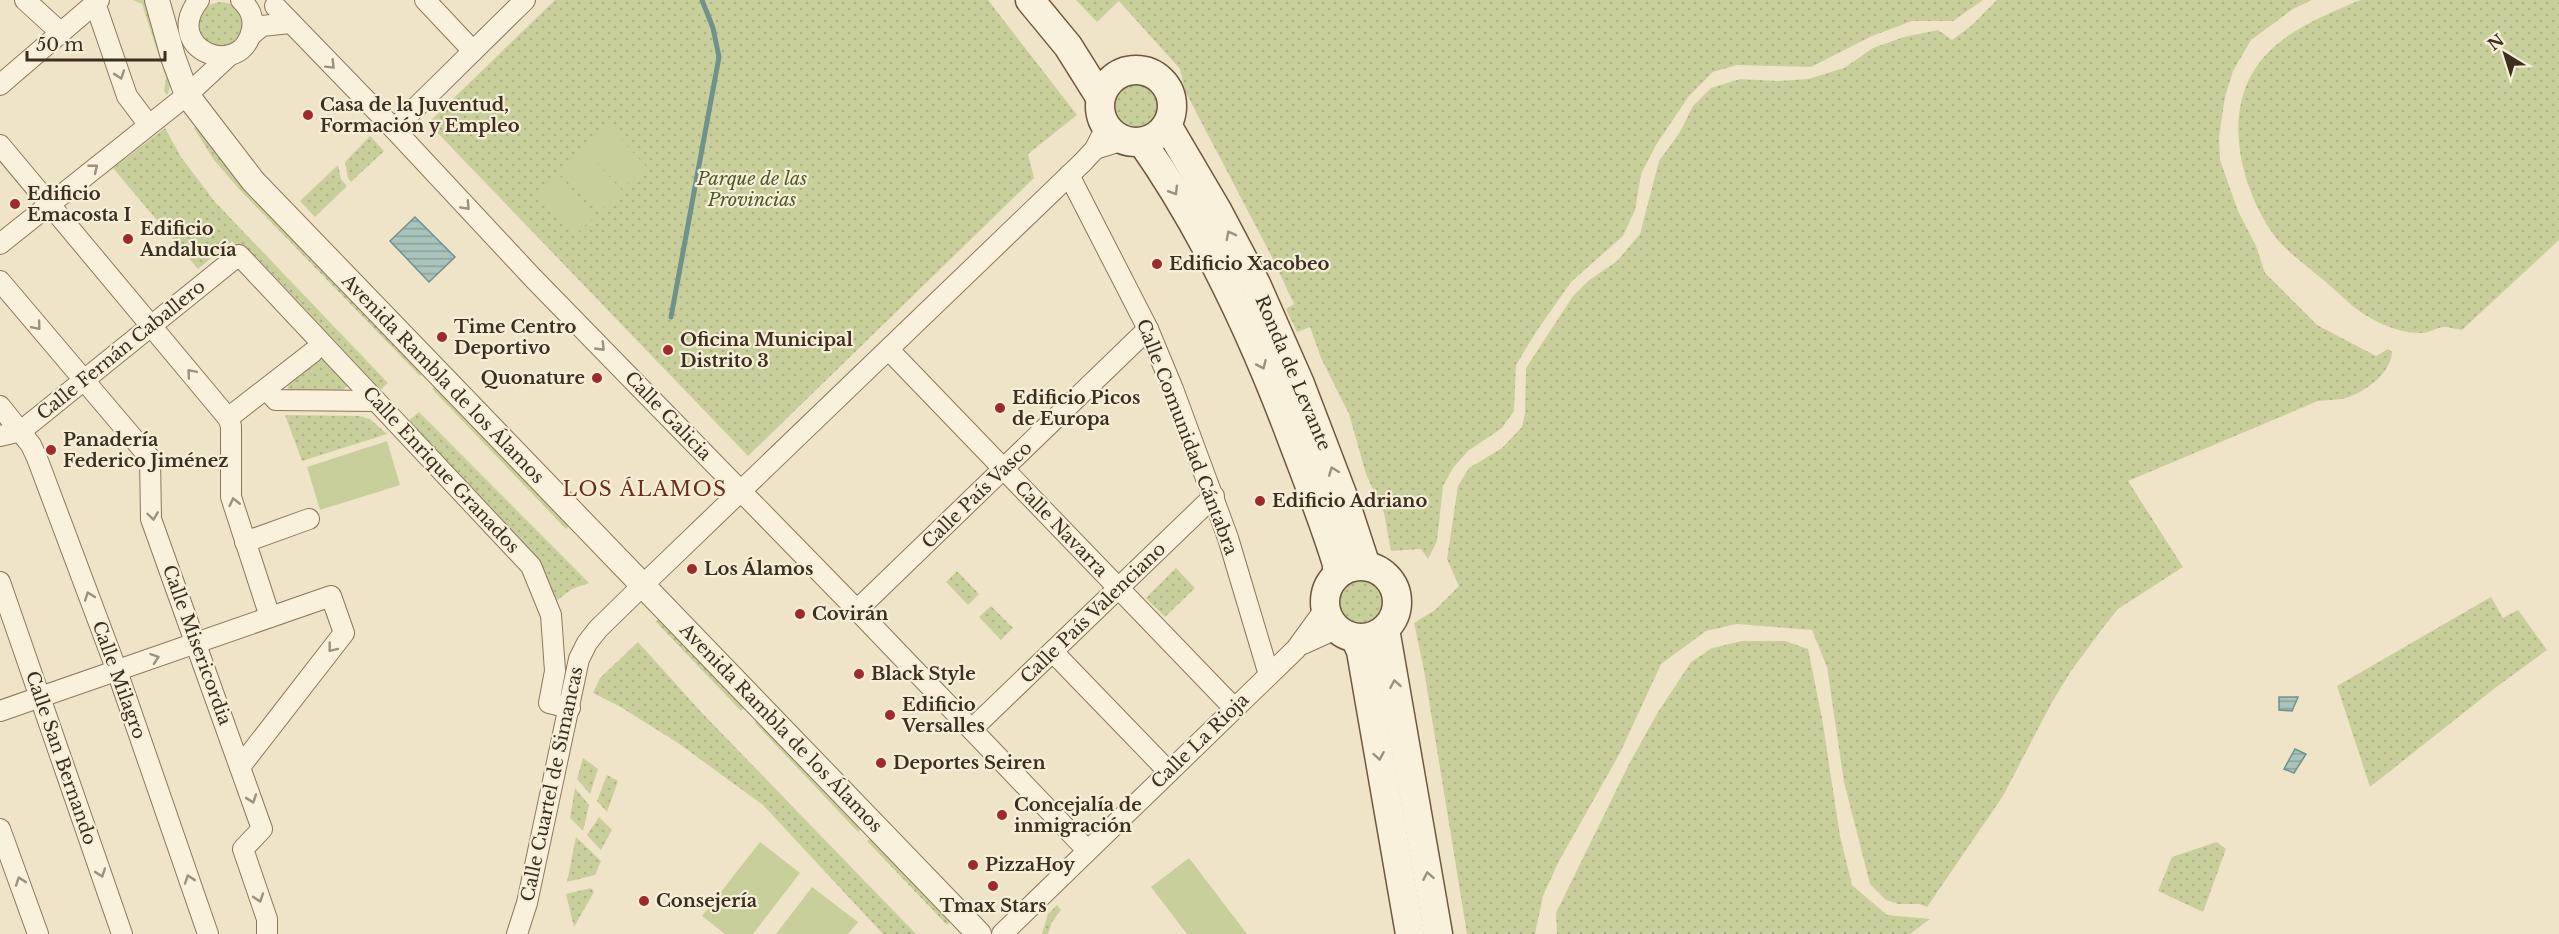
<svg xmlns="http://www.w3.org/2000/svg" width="2559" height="934" font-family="'Libre Baskerville',serif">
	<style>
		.green { fill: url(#green-dots) }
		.pitch { fill: #c9cf9b }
		.water { fill: url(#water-rules); stroke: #6f938a; stroke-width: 1.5 }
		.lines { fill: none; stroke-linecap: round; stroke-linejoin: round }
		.stream { stroke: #6f938a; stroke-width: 5 }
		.minor-casing { stroke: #8d765c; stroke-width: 22 }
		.tertiary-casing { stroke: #8d765c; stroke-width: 26 }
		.secondary-casing { stroke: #6f573f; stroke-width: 31 }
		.minor { stroke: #faf1dc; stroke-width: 20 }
		.tertiary { stroke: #faf1dc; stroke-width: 24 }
		.secondary { stroke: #faf1dc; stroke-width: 28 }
		.oneway { stroke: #9c907e }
		.poi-dot { fill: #9e2a2b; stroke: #f7eed8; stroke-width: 2 }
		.labels { text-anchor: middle; stroke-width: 4.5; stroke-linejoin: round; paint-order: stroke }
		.poi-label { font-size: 18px; font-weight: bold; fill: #3d2e20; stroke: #f7eed8; text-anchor: start }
		.park-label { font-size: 18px; font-style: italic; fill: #4d5a26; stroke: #f7eed8 }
		.street-label { font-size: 18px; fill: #3d2e20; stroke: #f7eed8 }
		.neighbourhood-label { font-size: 20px; letter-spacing: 1.5px; fill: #6b2e1e; stroke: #f7eed8 }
	</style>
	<defs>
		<pattern id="green-dots" width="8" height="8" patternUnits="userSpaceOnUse" patternTransform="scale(1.5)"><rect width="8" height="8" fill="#c9cf9b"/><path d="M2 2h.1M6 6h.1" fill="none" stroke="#aeb285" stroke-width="1.8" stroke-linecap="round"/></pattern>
		<pattern id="water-rules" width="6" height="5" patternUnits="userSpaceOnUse" patternTransform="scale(1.5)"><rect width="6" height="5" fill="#a9c4bc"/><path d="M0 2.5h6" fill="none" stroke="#8ba098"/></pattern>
	</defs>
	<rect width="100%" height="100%" fill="#f0e4c8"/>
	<g class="green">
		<path d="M133 0H146L171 80 168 95 164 91 166 78 142 4Z"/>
		<path d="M555 0H988L1077 115 1028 154 1034 178 748 456 428 123Z"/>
		<path d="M1076 0H1983L1953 21H1912L1872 36 1811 67 1737 65 1713 72 1689 96 1656 145 1641 174 1635 210 1623 236 1571 282 1536 332 1516 365 1514 411 1502 428 1468 451 1453 468 1443 486 1437 541 1428 559 1421 549 1391 551 1384 513 1366 474 1349 414 1321 358 1310 327 1297 332 1286 309 1294 304 1272 257 1185 91 1180 69 1119 1 1097 22Z"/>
		<path d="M1997 0H2312L2293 9 2251 40 2233 71 2225 97 2219 137 2220 160 2238 211 2256 246 2265 273 2317 325 2376 356 2388 349 2392 352C2391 374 2363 394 2342 399 2335 400 2326 400 2318 401L2128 481 2183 567 2118 609 2105 625 2071 671 2051 704 2003 796 1927 907 1919 904H1898L1886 900 1870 884 1844 782 1827 667 1812 630 1737 624 1706 631 1661 664 1620 753 1559 861 1543 896 1535 934H1467L1424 670 1414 623 1435 610 1459 586 1447 559 1458 486 1469 468 1502 448 1522 427 1525 413 1526 368 1573 296 1588 281 1617 261 1640 234 1659 161 1680 132 1693 106 1711 88 1740 79 1778 81 1808 79 1844 68 1873 48 1904 37 1938 30 1952 40 1971 26Z"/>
		<path d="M2360 0H2559V240L2462 330C2456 329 2449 327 2444 327 2436 328 2429 333 2422 333 2410 334 2389 328 2378 322 2358 313 2344 298 2328 284 2308 266 2283 251 2269 228 2238 179 2222 106 2263 58 2288 29 2326 15 2360 0Z"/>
		<circle cx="221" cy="24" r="22"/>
		<circle cx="1136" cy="106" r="26"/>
		<path d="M196 127 242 185 423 373 420 376 239 189 214 160 194 128Z"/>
		<path d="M165 128 181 157 215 202 388 383 378 392 232 241 198 269 113 168Z"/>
		<path d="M370 136 384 151 351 182 348 178 345 162Z"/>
		<path d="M338 165 341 179 347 186 315 217 300 201Z"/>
		<path d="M322 357 349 385 340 392H292L287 388 291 382Z"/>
		<path d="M435 386 569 526 566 529 432 389Z"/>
		<path d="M419 412 589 583 572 589 556 601 551 589 534 562 407 422Z"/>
		<path d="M285 415 359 416 370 419 387 434 302 461Z"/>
		<path d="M1176 568 1195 588 1165 617 1146 598Z"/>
		<path d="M957 571 979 594 968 605 946 582Z"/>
		<circle cx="1361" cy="603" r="22"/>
		<path d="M2491 597 2503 618 2518 610 2547 650 2495 688 2370 787 2337 686Z"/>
		<path d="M991 606 1013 628 1001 640 979 617Z"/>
		<path d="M661 617 746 706 741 711 656 622Z"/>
		<path d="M1742 641H1785L1808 649 1822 718 1840 836 1852 885 1887 915 1930 919 1910 934H1557L1556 913 1629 764 1658 712 1691 662 1712 648Z"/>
		<path d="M638 642 702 713 916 934H883L763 805 678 743 619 706 593 693 600 678Z"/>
		<path d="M758 719 862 828 858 832 755 723Z"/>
		<path d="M583 758 598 769 590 794 577 779Z"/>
		<path d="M607 775 618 781 607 812 597 801Z"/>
		<path d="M575 788 589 805 583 831 570 818Z"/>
		<path d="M599 817 612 830 601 850 587 835Z"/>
		<path d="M576 837 601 861 595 875 567 882Z"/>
		<path d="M871 838 951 921 947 925 867 841Z"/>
		<path d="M2217 842 2226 849 2203 912 2158 891 2172 857Z"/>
		<path d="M591 888 594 892 574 927 566 894Z"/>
		<path d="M1057 905 1061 910 1052 922 1048 934H1042L1048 914Z"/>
	</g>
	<g class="pitch">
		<path d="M608 126 646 166 626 185 587 145Z"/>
		<path d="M583 149 622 190 602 209 563 169Z"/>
		<path d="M558 174 596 215 576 234 538 194Z"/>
		<path d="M387 441 400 485 320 510 307 467Z"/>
		<path d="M760 842 800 873 753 934H725L702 916Z"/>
		<path d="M1189 858 1247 934H1187L1151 887Z"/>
		<path d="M812 887 858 922 848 934H776Z"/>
	</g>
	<g class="water">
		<path d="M415 217 455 257 429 282 390 241Z"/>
		<path d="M2279 697H2298L2292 711 2279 710Z"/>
		<path d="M2295 749 2306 754 2294 773 2284 769Z"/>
	</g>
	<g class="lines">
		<path class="stream" d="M671 317 719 57 713 28 702 0"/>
		<g class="minor-casing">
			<g id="minor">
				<path d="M25 0 60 32"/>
				<path d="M94 0 127 96 148 124"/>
				<path d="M199 0C160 49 242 82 252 29 254 17 250 9 241 0"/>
				<path d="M425 0 473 51"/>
				<path d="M275 6 394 129 533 278 857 610 1087 850"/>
				<path d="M251 35 262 26 290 23"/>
				<path d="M0 85 99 0"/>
				<path d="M394 129 525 0"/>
				<path d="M0 145 228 418 231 426V497L270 617"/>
				<path d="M1095 149 1124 140"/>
				<path d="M1069 175 1148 329 1173 389 1228 538 1269 675"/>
				<path d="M0 244 187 95 230 55"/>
				<path d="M0 281 150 458 151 519 262 829 243 849 267 919V934"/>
				<path d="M889 350 1234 708"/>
				<path d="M266 389 276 400 376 401"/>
				<path d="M0 406 31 445 37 458 117 671 208 934"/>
				<path d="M228 418 313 352"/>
				<path d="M0 436 21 431 239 255 531 566 551 615 555 671 549 703 570 708"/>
				<path d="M245 542 309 519"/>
				<path d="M0 582 122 934"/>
				<path d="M857 610 1148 329"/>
				<path d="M1303 644 1336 629"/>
				<path d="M1053 652 1169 772"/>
				<path d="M0 711 331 596 344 633 240 767"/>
				<path d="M972 729 1214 496"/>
				<path d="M0 829 38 934"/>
				<path d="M517 934 527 903 579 659 587 643 598 629 643 585 1083 162 1095 149 1106 127"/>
				<path d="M1002 934 1296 649 1325 609"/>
			</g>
		</g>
		<g class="tertiary-casing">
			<path id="tertiary" d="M157 0 173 57 187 95 253 181 979 934"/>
		</g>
		<g class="secondary-casing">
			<g id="secondary">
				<path d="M1030 0 1068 46 1100 97"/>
				<circle cx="1136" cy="106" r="36"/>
				<path d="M1167 125 1217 210 1256 284 1300 384 1344 499 1366 566"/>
				<path d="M1142 142C1206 233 1253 335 1292 439 1308 481 1324 522 1337 564V574"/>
				<circle cx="1361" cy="602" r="36"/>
				<path d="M1385 629 1438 934"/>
				<path d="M1355 638 1361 651 1410 934"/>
			</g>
		</g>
		<use href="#minor" class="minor"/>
		<use href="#tertiary" class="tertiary"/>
		<use href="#secondary" class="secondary"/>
	</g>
	<defs><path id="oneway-chevron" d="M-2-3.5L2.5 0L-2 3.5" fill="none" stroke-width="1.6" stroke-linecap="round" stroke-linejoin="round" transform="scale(1.5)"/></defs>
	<g class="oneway">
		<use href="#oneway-chevron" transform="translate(331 65) rotate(45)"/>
		<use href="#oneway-chevron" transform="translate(120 75) rotate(71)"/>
		<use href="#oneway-chevron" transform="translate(94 168) rotate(-39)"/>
		<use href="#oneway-chevron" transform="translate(1174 191) rotate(59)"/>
		<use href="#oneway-chevron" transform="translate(466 206) rotate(47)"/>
		<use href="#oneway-chevron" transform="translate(1230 235) rotate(-118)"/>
		<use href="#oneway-chevron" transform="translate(37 326) rotate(50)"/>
		<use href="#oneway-chevron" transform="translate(601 347) rotate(46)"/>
		<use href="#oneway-chevron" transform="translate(1262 365) rotate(66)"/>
		<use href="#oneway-chevron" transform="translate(191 373) rotate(-130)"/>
		<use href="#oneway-chevron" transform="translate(1333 471) rotate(-111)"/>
		<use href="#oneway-chevron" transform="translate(234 502) rotate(-103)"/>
		<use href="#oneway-chevron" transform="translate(153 516) rotate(82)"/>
		<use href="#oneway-chevron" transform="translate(89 596) rotate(-110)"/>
		<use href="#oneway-chevron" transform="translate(332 648) rotate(128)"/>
		<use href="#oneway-chevron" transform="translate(155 658) rotate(-19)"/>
		<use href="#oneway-chevron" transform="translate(1395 684) rotate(-100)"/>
		<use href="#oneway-chevron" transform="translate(1379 756) rotate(80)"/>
		<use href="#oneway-chevron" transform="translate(252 799) rotate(71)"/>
		<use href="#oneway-chevron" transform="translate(101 873) rotate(71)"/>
		<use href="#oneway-chevron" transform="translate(1428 876) rotate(-100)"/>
		<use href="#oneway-chevron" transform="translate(189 879) rotate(-109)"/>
		<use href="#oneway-chevron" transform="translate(20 881) rotate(-109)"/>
		<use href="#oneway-chevron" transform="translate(259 898) rotate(71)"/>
	</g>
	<g class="poi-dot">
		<circle cx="308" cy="115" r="6"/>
		<circle cx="15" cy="204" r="6"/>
		<circle cx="128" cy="239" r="6"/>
		<circle cx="1157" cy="264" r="6"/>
		<circle cx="442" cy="337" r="6"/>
		<circle cx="668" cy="350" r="6"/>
		<circle cx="597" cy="378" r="6"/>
		<circle cx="1000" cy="408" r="6"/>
		<circle cx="51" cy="450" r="6"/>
		<circle cx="1260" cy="501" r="6"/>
		<circle cx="692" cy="569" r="6"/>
		<circle cx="800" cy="614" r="6"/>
		<circle cx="859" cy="674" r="6"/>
		<circle cx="890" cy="715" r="6"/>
		<circle cx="881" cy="763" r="6"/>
		<circle cx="1002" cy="815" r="6"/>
		<circle cx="973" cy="865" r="6"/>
		<circle cx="993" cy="886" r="6"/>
		<circle cx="644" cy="901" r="6"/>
	</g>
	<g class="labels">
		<g class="poi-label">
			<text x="320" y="111">Casa de la Juventud,<tspan x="320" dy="21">Formación y Empleo</tspan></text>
			<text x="27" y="200">Edificio<tspan x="27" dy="21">Emacosta I</tspan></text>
			<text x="140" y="235">Edificio<tspan x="140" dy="21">Andalucía</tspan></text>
			<text x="1169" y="270">Edificio Xacobeo</text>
			<text x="454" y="333">Time Centro<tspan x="454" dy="21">Deportivo</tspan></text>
			<text x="680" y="346">Oficina Municipal<tspan x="680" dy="21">Distrito 3</tspan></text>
			<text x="585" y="384" text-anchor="end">Quonature</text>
			<text x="1012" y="404">Edificio Picos<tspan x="1012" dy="21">de Europa</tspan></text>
			<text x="63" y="446">Panadería<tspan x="63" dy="21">Federico Jiménez</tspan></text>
			<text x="1272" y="507">Edificio Adriano</text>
			<text x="704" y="575">Los Álamos</text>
			<text x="812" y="620">Covirán</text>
			<text x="871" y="680">Black Style</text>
			<text x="902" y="711">Edificio<tspan x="902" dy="21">Versalles</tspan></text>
			<text x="893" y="769">Deportes Seiren</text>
			<text x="1014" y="811">Concejalía de<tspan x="1014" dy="21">inmigración</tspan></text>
			<text x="985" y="871">PizzaHoy</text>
			<text x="656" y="907">Consejería</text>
			<text x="993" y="912" text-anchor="middle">Tmax Stars</text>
		</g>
		<g class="park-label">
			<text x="752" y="185">Parque de las<tspan x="752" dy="21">Provincias</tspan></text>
		</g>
		<g class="street-label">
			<text transform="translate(121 350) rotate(-39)" y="6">Calle Fernán Caballero</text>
			<text transform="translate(1293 373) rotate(67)" y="6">Ronda de Levante</text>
			<text transform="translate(443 379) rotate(46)" y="6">Avenida Rambla de los Álamos</text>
			<text transform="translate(668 416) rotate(46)" y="6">Calle Galicia</text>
			<text transform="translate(1187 437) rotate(69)" y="6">Calle Comunidad Cántabra</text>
			<text transform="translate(441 470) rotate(47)" y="6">Calle Enrique Granados</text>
			<text transform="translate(977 495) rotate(-44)" y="6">Calle País Vasco</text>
			<text transform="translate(1061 529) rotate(46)" y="6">Calle Navarra</text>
			<text transform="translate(1093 613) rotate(-44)" y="6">Calle País Valenciano</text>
			<text transform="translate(197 645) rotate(70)" y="6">Calle Misericordia</text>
			<text transform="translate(119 680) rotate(70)" y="6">Calle Milagro</text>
			<text transform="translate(781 728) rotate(46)" y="6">Avenida Rambla de los Álamos</text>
			<text transform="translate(1200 741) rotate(-44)" y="6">Calle La Rioja</text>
			<text transform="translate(61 758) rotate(71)" y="6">Calle San Bernando</text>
			<text transform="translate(552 784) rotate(-78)" y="6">Calle Cuartel de Simancas</text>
		</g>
		<g class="neighbourhood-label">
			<text x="645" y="496">LOS ÁLAMOS</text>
		</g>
	</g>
	<g transform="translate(2505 54) rotate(322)" stroke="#f7eed8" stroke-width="4.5" paint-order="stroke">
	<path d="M0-4.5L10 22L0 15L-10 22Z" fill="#3d2e20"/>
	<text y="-9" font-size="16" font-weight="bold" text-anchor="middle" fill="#3d2e20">N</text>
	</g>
	<path d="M27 51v9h138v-9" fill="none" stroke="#3d2e20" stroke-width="3"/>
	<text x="36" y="51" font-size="18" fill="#3d2e20" stroke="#f7eed8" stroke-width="4.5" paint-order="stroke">50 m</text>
</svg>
